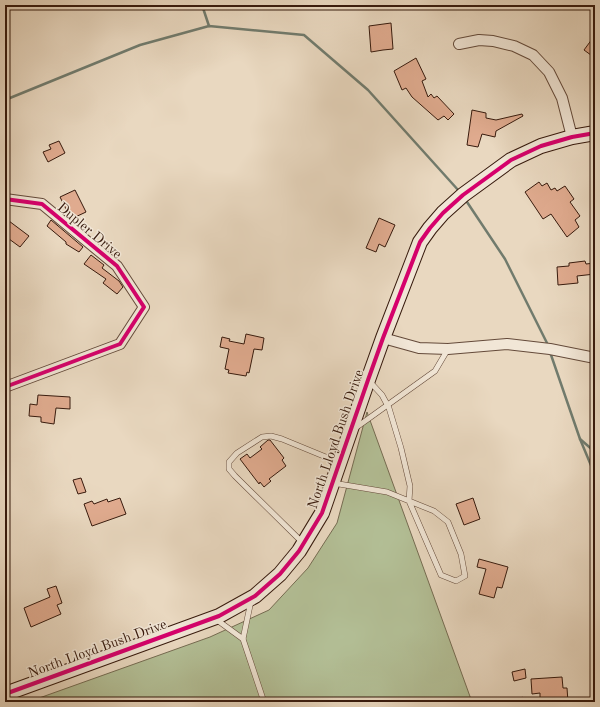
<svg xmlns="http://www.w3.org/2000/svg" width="600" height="707" font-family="'Old Standard TT',serif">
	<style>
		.green { fill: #b3bf96; stroke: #756c52 }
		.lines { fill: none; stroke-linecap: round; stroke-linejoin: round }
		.stream { stroke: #717b6d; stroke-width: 2.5 }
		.building { fill: #e0ab8f; stroke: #371a0d }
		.lane-casing { stroke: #644a3a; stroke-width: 6 }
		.street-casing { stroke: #644a3a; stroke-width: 12 }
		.secondary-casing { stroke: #371a0d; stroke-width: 16 }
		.lane { stroke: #f1e6d6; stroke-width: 5 }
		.street { stroke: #f1e6d6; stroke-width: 10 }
		.secondary { stroke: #f1e6d6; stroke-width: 14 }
		.cycleway-casing { stroke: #f1e6d6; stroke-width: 6 }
		.cycleway { stroke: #d6006c; stroke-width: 4 }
		.labels { text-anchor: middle; stroke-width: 3; stroke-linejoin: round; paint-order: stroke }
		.street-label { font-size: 14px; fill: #371a0d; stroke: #f1e6d6 }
	</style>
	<rect width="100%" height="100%" fill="#e9d8c0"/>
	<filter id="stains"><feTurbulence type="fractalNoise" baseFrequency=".005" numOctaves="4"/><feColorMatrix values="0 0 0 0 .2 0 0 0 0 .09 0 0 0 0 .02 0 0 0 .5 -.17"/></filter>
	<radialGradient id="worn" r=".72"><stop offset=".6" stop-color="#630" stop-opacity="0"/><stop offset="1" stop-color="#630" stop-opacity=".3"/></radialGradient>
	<path class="green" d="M367 412 472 702H28L210 637 269 610 308 568 337 523Z"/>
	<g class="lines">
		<g class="stream">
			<path d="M202 5 209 26"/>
			<path d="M5 100 140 45 209 26 304 35 368 90 459 191"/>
			<path d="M465 199 505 259 548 345"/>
			<path d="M550 352 580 439 595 475"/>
			<path d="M580 439 595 452"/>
		</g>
	</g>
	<g class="building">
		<path d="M391 23 393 49 383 50 371 52 369 26Z"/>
		<path d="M595 35V58L584 50Z"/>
		<path d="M416 58 426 79 422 81 428 97 431 94 434 98 437 96 454 114 448 120 444 116 438 120 412 97 406 88 402 90 394 71Z"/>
		<path d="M472 110 486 113V118L496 120 522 114 523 116 496 131 495 137 482 134 478 147 467 145Z"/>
		<path d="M59 141 65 153 48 162 43 152 51 149 49 145Z"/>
		<path d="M539 182 542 186 547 183 551 190 555 188 557 191 565 186 574 199 570 202 580 216 575 220 579 227 567 237 551 214 543 219 525 192Z"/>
		<path d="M75 190 86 212 71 219 60 197Z"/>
		<path d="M5 218 29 236 20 247 5 236Z"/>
		<path d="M379 218 395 225 385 247 379 244 376 252 366 248Z"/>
		<path d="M51 220 83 247 79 252 66 244V242L47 226Z"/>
		<path d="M91 255 104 265 102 268 119 281 123 287 117 294 103 283 106 279 84 264Z"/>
		<path d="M585 261 586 264 595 263V274L577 276 578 283 558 285 557 267 569 266V263Z"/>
		<path d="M246 334 264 338 262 350 254 349 249 373 247 372 246 376 228 373 229 370 225 369 229 349 220 347 222 337 230 339 229 341 244 344Z"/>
		<path d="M38 395 70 397V409L56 408 54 424 41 422V417L29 416 30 404 37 405Z"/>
		<path d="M268 440H270L284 458 282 460 286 466 269 479 271 481 264 487 260 482 259 484 240 459 247 454 250 458 262 449 260 447Z"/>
		<path d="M81 478 86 492 78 494 73 480Z"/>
		<path d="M120 498 126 514 92 526 84 504 92 501 94 504 107 499 108 502Z"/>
		<path d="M473 498 480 519 464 525 456 504Z"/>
		<path d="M479 559 508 567 502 588 497 587 494 598 479 594 486 569 477 567Z"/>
		<path d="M56 586 62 603 57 605 61 614 31 627 24 608 50 597 47 589Z"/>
		<path d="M525 669 526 678 514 681 512 672Z"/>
		<path d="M562 677 563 688H567L568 702H540V693L532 694 531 679Z"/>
	</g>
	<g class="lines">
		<g class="lane-casing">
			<g id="lane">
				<path d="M354 429 435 371 448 349"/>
				<path d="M333 483 387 492 434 511 448 522 461 554 465 576 456 581 441 575 409 501 410 486 401 448 389 408 382 395 370 382"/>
				<path d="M303 543 235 476 229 469V462L237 453 262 437 271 436 282 439 338 462"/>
				<path d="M251 601 243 639 264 702"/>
				<path d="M217 620 243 639"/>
				<path d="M522 700 523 702"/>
			</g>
		</g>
		<g class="street-casing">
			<g id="street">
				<path d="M459 44 479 40 493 41 514 46 533 55 549 72 562 98 572 137"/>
				<path d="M5 199 42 204 117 266 144 307 120 344 5 387"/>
				<path d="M383 338 419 348 448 349 507 344 550 349 595 358"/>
			</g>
		</g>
		<g class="secondary-casing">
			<path id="secondary" d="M5 694 219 616 255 596 280 574 299 551 322 513 368 380 383 338 420 242 430 228 443 213 463 195 511 160 541 146 572 137 595 133"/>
		</g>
		<use href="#lane" class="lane"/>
		<use href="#street" class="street"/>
		<use href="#secondary" class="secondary"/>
		<g class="cycleway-casing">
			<g id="cycleway">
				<path d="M5 199 42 204 117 266 144 307 120 344 5 387"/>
				<path d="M5 694 219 616 255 596 280 574 299 551 322 513 368 380 383 338 420 242 430 228 443 213 463 195 511 160 541 146 572 137 595 133"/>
			</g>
		</g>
		<use href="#cycleway" class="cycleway"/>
	</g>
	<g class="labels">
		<g class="street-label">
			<text transform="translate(90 230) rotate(40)" y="5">Dupler Drive</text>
			<text transform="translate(335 439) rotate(-71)" y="5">North Lloyd Bush Drive</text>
			<text transform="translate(97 648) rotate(-20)" y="5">North Lloyd Bush Drive</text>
		</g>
	</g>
	<rect width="600" height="707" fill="none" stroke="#e9d8c0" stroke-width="20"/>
	<rect x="6" y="6" width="588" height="695" fill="none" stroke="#371a0d" stroke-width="2"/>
	<rect x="10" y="10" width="580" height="687" fill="none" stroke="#371a0d"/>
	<rect width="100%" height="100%" filter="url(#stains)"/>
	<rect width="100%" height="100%" fill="url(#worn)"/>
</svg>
